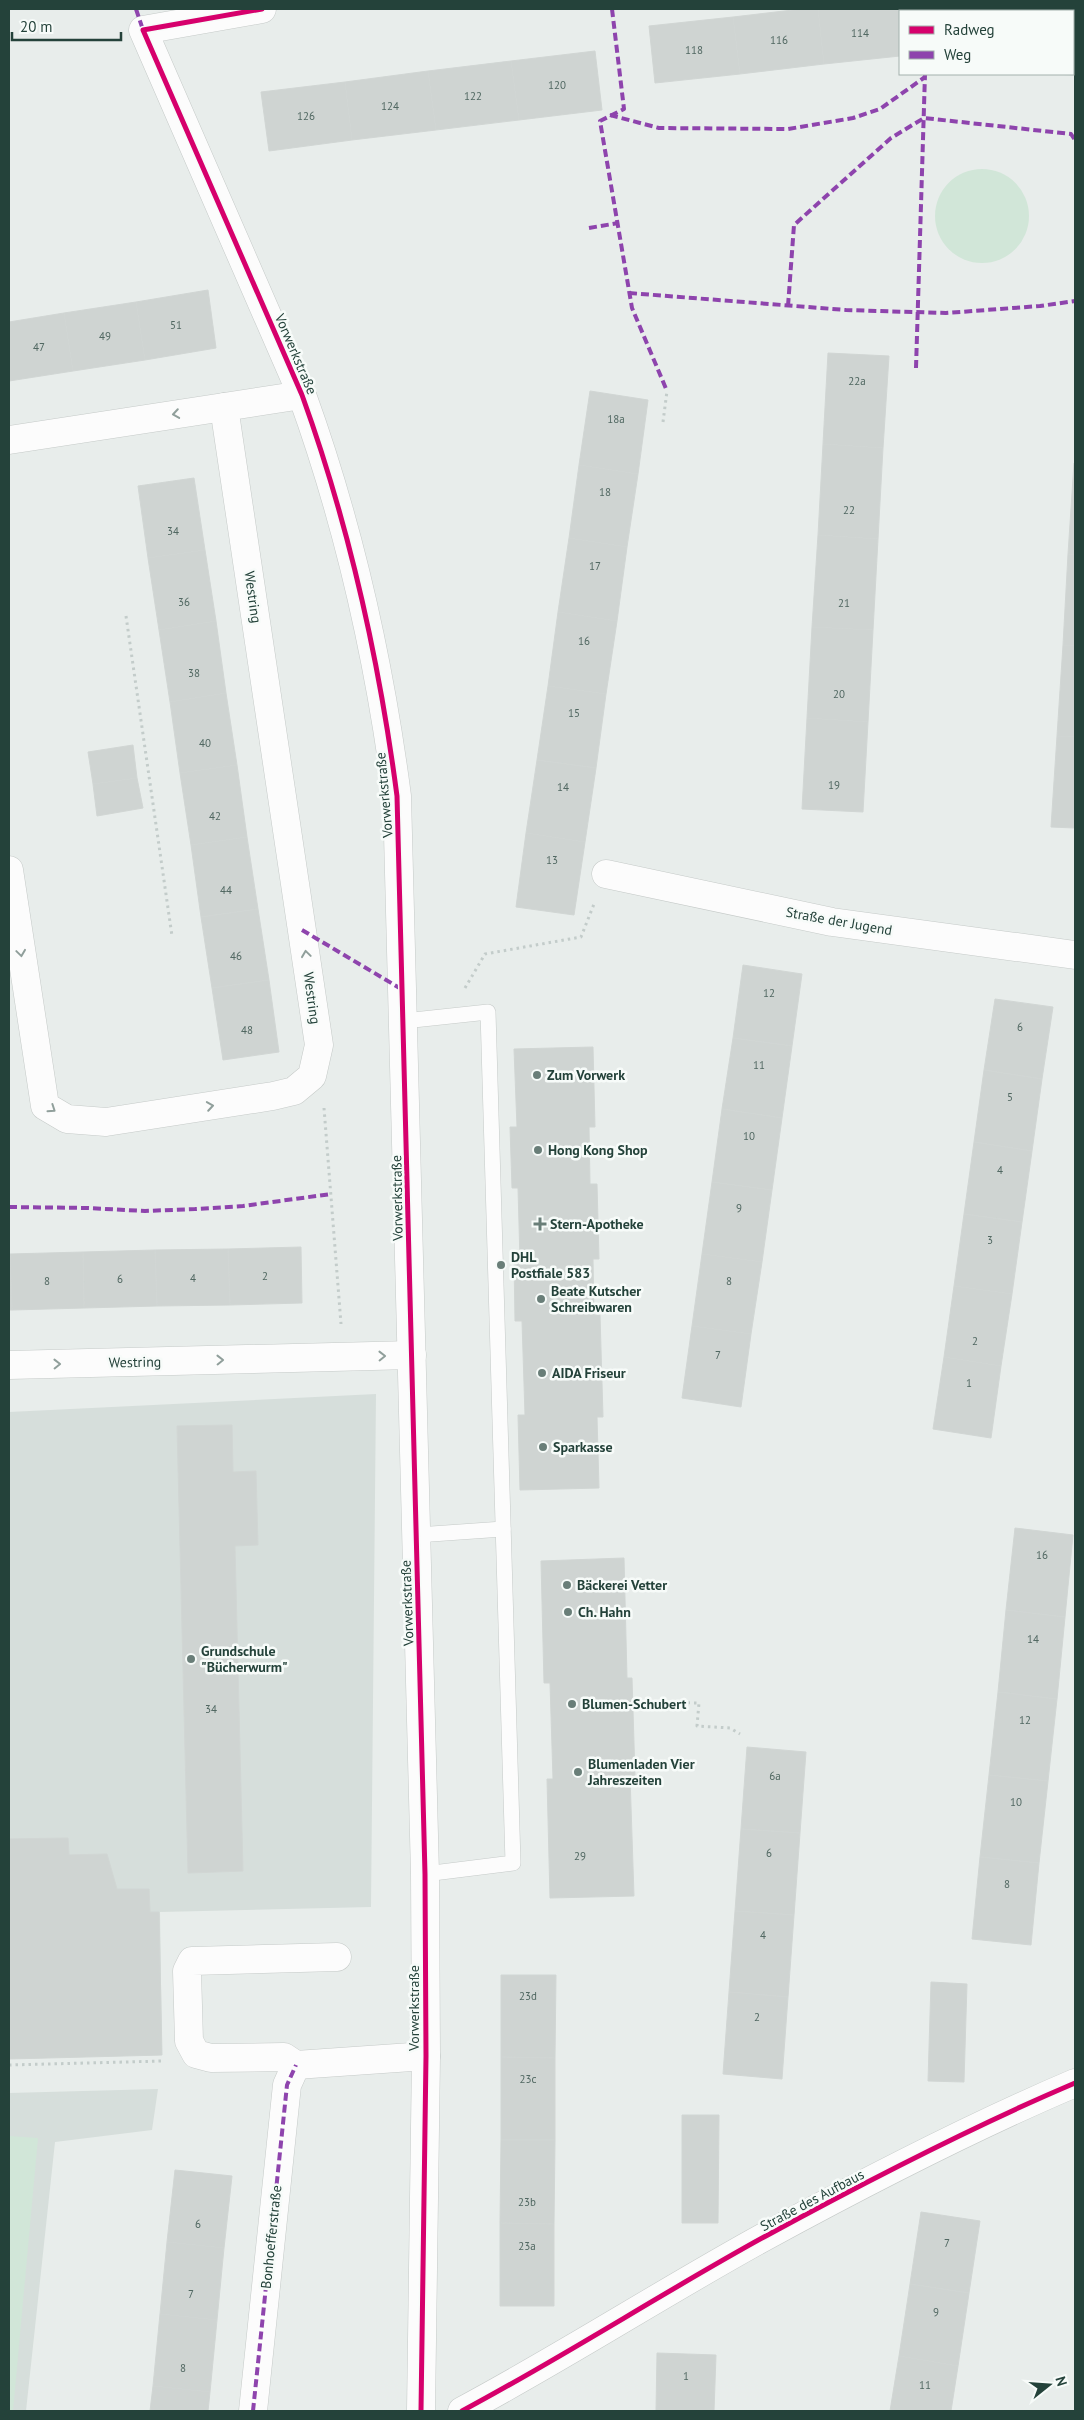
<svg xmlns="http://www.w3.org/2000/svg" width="1084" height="2420" font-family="'PT Sans',sans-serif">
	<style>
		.built { fill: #d6dedb }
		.green { fill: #d1e6d8 }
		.building { fill: #cfd4d2; stroke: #d1d6d4 }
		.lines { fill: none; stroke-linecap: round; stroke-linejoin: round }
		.service-casing { stroke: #c5cac8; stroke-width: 16 }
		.minor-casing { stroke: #c5cac8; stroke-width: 29 }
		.path { stroke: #c3ccca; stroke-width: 3; stroke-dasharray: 2.5 4; stroke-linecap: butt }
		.service { stroke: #fcfcfc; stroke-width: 15 }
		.minor { stroke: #fcfcfc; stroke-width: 28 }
		.quiet { stroke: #8e44ad; stroke-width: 4; stroke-dasharray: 8 4; stroke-linecap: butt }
		.cycleway-casing { stroke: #f7fbf9; stroke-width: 8 }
		.cycleway { stroke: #d6006c; stroke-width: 5 }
		.oneway { stroke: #909f9b }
		.poi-dot { fill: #697e78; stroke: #f7fbf9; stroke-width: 2 }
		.labels { text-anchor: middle; stroke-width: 5; stroke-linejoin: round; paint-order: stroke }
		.number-label { font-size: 11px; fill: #506761 }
		.street-label { font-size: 14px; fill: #24423a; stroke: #f7fbf9 }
		.poi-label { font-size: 14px; font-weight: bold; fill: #24423a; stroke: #f7fbf9; text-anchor: start }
	</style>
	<rect width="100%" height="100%" fill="#e8edeb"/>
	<g class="built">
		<path d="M376 1394 371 1907 160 1912 162 2055 9 2059V1412Z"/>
		<path d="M158 2089 152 2130 55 2142 26 2411H9V2093Z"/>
	</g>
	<g class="green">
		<circle cx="982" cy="216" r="47"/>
		<path d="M9 2136 38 2138 13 2411H9Z"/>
	</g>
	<g class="building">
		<path d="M801 9H818L824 64 740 74 733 17Z"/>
		<path d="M818 9H904V11H900V56L824 64Z"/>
		<path d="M964 9H991L1025 11H964Z"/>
		<path d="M1073 15H1075V75L1053 74H1073Z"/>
		<path d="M733 17 740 74 655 83 649 26Z"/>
		<path d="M595 51 602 110 519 120 511 61Z"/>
		<path d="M511 61 519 120 436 130 428 71Z"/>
		<path d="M428 71 436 130 352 140 345 82Z"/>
		<path d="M345 82 352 140 269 151 261 92Z"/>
		<path d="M208 290 216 348 145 360 136 302Z"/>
		<path d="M136 302 145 360 73 371 64 313Z"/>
		<path d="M64 313 73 371 9 381V322Z"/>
		<path d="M828 353 889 356 883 448 823 444Z"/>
		<path d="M590 391 648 400 638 474 579 465Z"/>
		<path d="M823 444 883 448 878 539 818 535Z"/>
		<path d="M1074 463H1075V555L1068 554Z"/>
		<path d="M579 465 638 474 627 547 569 538Z"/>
		<path d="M194 478 205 550 148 558 138 486Z"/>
		<path d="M818 535 878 539 873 630 812 627Z"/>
		<path d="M569 538 627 547 617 621 558 612Z"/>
		<path d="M205 550 216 621 159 630 148 558Z"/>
		<path d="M1068 554 1075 555V646L1063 645Z"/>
		<path d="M558 612 617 621 606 694 548 686Z"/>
		<path d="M216 621 226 693 170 702 159 630Z"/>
		<path d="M812 627 873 630 868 722 807 718Z"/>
		<path d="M1063 645 1075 646V737L1057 736Z"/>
		<path d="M548 686 606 694 596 768 537 760Z"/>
		<path d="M226 693 237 765 180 773 170 702Z"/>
		<path d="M807 718 868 722 863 812 802 809Z"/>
		<path d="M1057 736 1075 737V828L1051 827Z"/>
		<path d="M133 745 137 778 93 784 88 752Z"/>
		<path d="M537 760 596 768 585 842 526 833Z"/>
		<path d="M237 765 247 837 191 845 180 773Z"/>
		<path d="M137 778 143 808 97 816 93 784Z"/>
		<path d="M526 833 585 842 574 915 516 907Z"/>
		<path d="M247 837 258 909 201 917 191 845Z"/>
		<path d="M258 909 269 980 212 988 201 917Z"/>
		<path d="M743 965 802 974 792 1046 733 1038Z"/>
		<path d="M269 980 279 1052 223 1060 212 988Z"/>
		<path d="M995 999 1053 1007 1042 1079 984 1070Z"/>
		<path d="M733 1038 792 1046 782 1118 722 1109Z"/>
		<path d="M593 1047 595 1127H589L590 1184H597L599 1259H593L594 1315H600L603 1417H597L599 1488 520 1490 518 1415H525L522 1321H515L514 1260H520L518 1188H512L510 1127H517L514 1049Z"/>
		<path d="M984 1070 1042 1079 1032 1151 974 1142Z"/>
		<path d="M722 1109 782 1118 772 1190 712 1182Z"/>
		<path d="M974 1142 1032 1151 1022 1222 964 1214Z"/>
		<path d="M712 1182 772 1190 762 1262 702 1254Z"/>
		<path d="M964 1214 1022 1222 1012 1294 954 1286Z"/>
		<path d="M301 1247 302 1303 230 1305 228 1249Z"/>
		<path d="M228 1249 230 1305 157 1306 155 1250Z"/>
		<path d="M155 1250 157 1306 84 1308 83 1252Z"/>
		<path d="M83 1252 84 1308 12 1310 10 1254Z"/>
		<path d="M9 1254H10L12 1310H9Z"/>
		<path d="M702 1254 762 1262 751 1334 692 1326Z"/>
		<path d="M954 1286 1012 1294 1001 1366 944 1357Z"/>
		<path d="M692 1326 751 1334 741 1407 682 1398Z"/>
		<path d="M944 1357 1001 1366 991 1438 933 1429Z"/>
		<path d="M232 1425 233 1472 256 1471 258 1545 235 1546 243 1871 188 1873 177 1426Z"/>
		<path d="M1015 1528 1073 1535 1065 1617 1006 1610Z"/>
		<path d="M624 1558 627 1678H632L635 1776H630L634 1896 550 1898 547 1779H553L550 1683H544L541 1561Z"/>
		<path d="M1006 1610 1065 1617 1057 1699 998 1692Z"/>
		<path d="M998 1692 1057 1699 1048 1781 989 1775Z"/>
		<path d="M747 1747 806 1752 800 1833 741 1829Z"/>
		<path d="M989 1775 1048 1781 1039 1863 980 1857Z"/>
		<path d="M741 1829 800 1833 794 1915 735 1911Z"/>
		<path d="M68 1838 69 1855 107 1854 117 1889H149L150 1912H159L162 2055 9 2059V1839Z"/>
		<path d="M980 1857 1039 1863 1031 1945 972 1939Z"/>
		<path d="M735 1911 794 1915 788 1997 729 1992Z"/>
		<path d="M501 1975H556L555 2058 501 2057Z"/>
		<path d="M931 1982 967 1984 964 2082 928 2081Z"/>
		<path d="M729 1992 788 1997 782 2079 723 2074Z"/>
		<path d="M501 2057 555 2058V2140H501Z"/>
		<path d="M682 2115H719L718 2223H682Z"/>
		<path d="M501 2140H555L554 2224 500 2223Z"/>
		<path d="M175 2170 232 2176 224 2248 167 2242Z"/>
		<path d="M921 2212 980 2221 969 2293 910 2284Z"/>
		<path d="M500 2223 554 2224V2306H500Z"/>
		<path d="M167 2242 224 2248 217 2320 160 2314Z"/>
		<path d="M910 2284 969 2293 958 2366 899 2356Z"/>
		<path d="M160 2314 217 2320 210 2392 153 2386Z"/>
		<path d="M657 2353 716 2355 714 2411H656Z"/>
		<path d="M899 2356 958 2366 951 2411H890Z"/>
		<path d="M153 2386 210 2392 208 2411H150Z"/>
	</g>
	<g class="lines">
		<g class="service-casing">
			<g id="service">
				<path d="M404 1021 488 1012 513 1863 425 1874"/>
				<path d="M417 1535 503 1529"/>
			</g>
		</g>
		<g class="minor-casing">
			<g id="minor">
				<path d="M262 9 143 30 302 395C349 525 379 659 397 796L425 1874 426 2056 421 2411"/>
				<path d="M9 440 302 395"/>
				<path d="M9 870 45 1106 67 1119 106 1122 273 1096 294 1091 312 1076 319 1045 224 407"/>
				<path d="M606 874 832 922 1075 955"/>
				<path d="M9 1365 412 1355"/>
				<path d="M337 1957 192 1961 187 1971 189 2041 196 2054 211 2058 284 2057 296 2065 426 2056"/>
				<path d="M253 2411 287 2085 296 2065"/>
				<path d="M462 2411C565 2356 662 2293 764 2237 865 2182 969 2128 1075 2083"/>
			</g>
		</g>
		<g class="path">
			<path d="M663 422 667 391"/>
			<path d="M126 616 172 936"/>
			<path d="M465 988 485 954 581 937 594 904"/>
			<path d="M324 1108 341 1324"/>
			<path d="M642 1702 699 1703 697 1726 730 1728 740 1734"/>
			<path d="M9 2065 163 2061"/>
		</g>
		<use href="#service" class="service"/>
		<use href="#minor" class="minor"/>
		<g class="quiet">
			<path d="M136 9 143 30"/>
			<path d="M612 9 624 109 600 121 632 308 667 391"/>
			<path d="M928 11V9"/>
			<path d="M610 115 659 128 788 129 853 118 880 109 925 77"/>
			<path d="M589 228 618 223"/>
			<path d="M629 293 846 310 946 313 1040 306 1075 301"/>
			<path d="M788 306 794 225 891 138 924 118 1071 134 1075 140"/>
			<path d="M916 368 925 74"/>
			<path d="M302 930 403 990"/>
			<path d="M9 1207 88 1208 145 1211 195 1209 243 1206 331 1194"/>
			<path d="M253 2411 287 2085 296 2065"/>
		</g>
		<g class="cycleway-casing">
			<g id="cycleway">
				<path d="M262 9 143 30 302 395C349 525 379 659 397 796L425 1874 426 2056 421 2411"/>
				<path d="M462 2411C565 2356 662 2293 764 2237 865 2182 969 2128 1075 2083"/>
			</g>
		</g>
		<use href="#cycleway" class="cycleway"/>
	</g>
	<defs><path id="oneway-chevron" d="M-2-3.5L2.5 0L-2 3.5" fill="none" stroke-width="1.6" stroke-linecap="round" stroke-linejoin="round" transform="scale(1.25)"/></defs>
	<g class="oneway">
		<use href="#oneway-chevron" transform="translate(176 414) rotate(171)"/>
		<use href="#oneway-chevron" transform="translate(21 953) rotate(82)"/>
		<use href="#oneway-chevron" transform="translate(306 954) rotate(-98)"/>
		<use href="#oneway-chevron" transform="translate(210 1106) rotate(-9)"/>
		<use href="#oneway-chevron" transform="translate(52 1109) rotate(34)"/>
		<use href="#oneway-chevron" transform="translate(382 1356) rotate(-1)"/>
		<use href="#oneway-chevron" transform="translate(220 1360) rotate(-1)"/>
		<use href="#oneway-chevron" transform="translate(57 1364) rotate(-1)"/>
	</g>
	<g class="poi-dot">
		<circle cx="537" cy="1075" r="5"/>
		<circle cx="538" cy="1150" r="5"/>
		<path d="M537.5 1216.5h5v5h5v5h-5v5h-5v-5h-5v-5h5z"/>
		<circle cx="501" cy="1265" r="5"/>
		<circle cx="541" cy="1299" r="5"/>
		<circle cx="542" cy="1373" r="5"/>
		<circle cx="543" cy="1447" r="5"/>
		<circle cx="567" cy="1585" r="5"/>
		<circle cx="568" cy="1612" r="5"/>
		<circle cx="191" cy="1659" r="5"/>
		<circle cx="572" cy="1704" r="5"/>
		<circle cx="578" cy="1772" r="5"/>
	</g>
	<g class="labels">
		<g class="number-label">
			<text x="860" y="37">114</text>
			<text x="779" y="44">116</text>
			<text x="694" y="54">118</text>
			<text x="557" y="89">120</text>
			<text x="473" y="100">122</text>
			<text x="390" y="110">124</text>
			<text x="306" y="120">126</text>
			<text x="176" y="329">51</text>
			<text x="105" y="340">49</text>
			<text x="39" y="351">47</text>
			<text x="857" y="385">22a</text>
			<text x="616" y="423">18a</text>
			<text x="605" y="496">18</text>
			<text x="849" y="514">22</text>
			<text x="173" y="535">34</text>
			<text x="595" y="570">17</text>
			<text x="184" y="606">36</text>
			<text x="844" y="607">21</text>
			<text x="584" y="645">16</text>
			<text x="194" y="677">38</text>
			<text x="839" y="698">20</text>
			<text x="574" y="717">15</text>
			<text x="205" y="747">40</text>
			<text x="834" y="789">19</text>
			<text x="563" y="791">14</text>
			<text x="215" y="820">42</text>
			<text x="552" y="864">13</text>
			<text x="226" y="894">44</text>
			<text x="236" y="960">46</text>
			<text x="769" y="997">12</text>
			<text x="1020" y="1031">6</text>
			<text x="247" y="1034">48</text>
			<text x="759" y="1069">11</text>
			<text x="1010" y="1101">5</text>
			<text x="749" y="1140">10</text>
			<text x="1000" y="1174">4</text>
			<text x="739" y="1212">9</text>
			<text x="990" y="1244">3</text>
			<text x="265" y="1280">2</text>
			<text x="193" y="1282">4</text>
			<text x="120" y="1283">6</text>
			<text x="47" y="1285">8</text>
			<text x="729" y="1285">8</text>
			<text x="975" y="1345">2</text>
			<text x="718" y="1359">7</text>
			<text x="969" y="1387">1</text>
			<text x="1042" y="1559">16</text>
			<text x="1033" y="1643">14</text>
			<text x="211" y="1713">34</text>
			<text x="1025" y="1724">12</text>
			<text x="775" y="1780">6a</text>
			<text x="1016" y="1806">10</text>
			<text x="769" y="1857">6</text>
			<text x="580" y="1860">29</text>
			<text x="1007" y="1888">8</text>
			<text x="763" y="1939">4</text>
			<text x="528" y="2000">23d</text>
			<text x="757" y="2021">2</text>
			<text x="528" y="2083">23c</text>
			<text x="527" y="2206">23b</text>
			<text x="198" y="2228">6</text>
			<text x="947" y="2247">7</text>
			<text x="527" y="2250">23a</text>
			<text x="191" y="2298">7</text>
			<text x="936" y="2316">9</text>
			<text x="183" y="2372">8</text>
			<text x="686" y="2380">1</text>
			<text x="925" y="2389">11</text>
		</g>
		<g class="street-label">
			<text transform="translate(296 354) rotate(67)" y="5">Vorwerkstraße</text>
			<text transform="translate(253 597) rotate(82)" y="5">Westring</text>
			<text transform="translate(384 795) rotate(-95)" y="5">Vorwerkstraße</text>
			<text transform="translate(839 921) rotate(10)" y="5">Straße der Jugend</text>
			<text transform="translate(312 998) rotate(82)" y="5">Westring</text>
			<text transform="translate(397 1198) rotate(-91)" y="5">Vorwerkstraße</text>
			<text transform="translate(135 1362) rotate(-1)" y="5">Westring</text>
			<text transform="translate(407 1603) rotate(-92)" y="5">Vorwerkstraße</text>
			<text transform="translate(414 2008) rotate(-90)" y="5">Vorwerkstraße</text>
			<text transform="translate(812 2200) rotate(-28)" y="5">Straße des Aufbaus</text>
			<text transform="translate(271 2237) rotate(-84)" y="5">Bonhoefferstraße</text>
		</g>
		<g class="poi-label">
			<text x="547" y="1080">Zum Vorwerk</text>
			<text x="548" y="1155">Hong Kong Shop</text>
			<text x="550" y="1229">Stern-Apotheke</text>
			<text x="511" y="1262">DHL<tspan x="511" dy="16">Postfiale 583</tspan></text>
			<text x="551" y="1296">Beate Kutscher<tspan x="551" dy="16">Schreibwaren</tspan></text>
			<text x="552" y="1378">AIDA Friseur</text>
			<text x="553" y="1452">Sparkasse</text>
			<text x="577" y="1590">Bäckerei Vetter</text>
			<text x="578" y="1617">Ch. Hahn</text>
			<text x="201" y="1656">Grundschule<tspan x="201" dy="16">"Bücherwurm"</tspan></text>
			<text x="582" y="1709">Blumen-Schubert</text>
			<text x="588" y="1769">Blumenladen Vier<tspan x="588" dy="16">Jahreszeiten</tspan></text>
		</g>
	</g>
	<rect width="1084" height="2420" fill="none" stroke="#24423a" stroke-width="20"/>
	<rect x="899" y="10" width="175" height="65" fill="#f7fbf9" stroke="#a3b1ad"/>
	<rect x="909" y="26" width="25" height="8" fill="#d6006c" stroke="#a3b1ad"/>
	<text x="944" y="35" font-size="15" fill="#24423a">Radweg</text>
	<rect x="909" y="51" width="25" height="8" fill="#8e44ad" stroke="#a3b1ad"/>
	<text x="944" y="60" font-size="15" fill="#24423a">Weg</text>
	<g transform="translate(1049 2385) rotate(73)" stroke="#f7fbf9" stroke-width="4" paint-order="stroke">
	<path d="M0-4L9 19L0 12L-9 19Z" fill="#24423a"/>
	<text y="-8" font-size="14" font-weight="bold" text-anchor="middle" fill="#24423a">N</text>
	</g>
	<path d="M12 32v8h109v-8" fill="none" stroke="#24423a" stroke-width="2.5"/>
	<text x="20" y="32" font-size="15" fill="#24423a" stroke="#f7fbf9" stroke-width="4" paint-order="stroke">20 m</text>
</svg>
